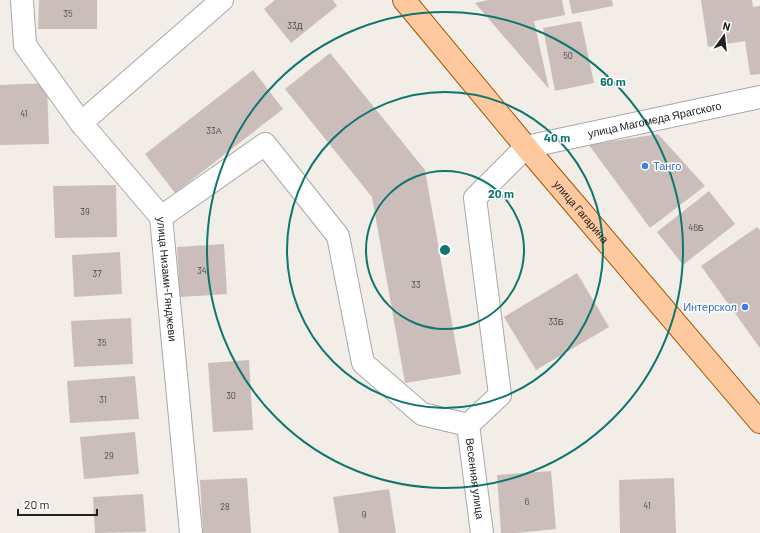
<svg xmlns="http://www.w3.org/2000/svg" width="760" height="533" font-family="Barlow,sans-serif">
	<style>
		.building { fill: #cbbeba }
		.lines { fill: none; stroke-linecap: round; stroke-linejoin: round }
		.minor-casing { stroke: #a8a8a8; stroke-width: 24 }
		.major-casing { stroke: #9f5500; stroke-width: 24 }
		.minor { stroke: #fff; stroke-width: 22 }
		.major { stroke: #ffc9a0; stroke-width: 22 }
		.ring { fill: none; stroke: #0f766e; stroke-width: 2 }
		.shop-dot { fill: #3f7fe0; stroke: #fff; stroke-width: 1.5 }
		.labels { text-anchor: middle; stroke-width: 3; stroke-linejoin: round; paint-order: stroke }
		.number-label { font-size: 9px; fill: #4c4847 }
		.street-label { font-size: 11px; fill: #212121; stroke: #fff }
		.shop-label { font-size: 11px; fill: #366cbe; stroke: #fff; text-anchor: start }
		.centre { fill: #0f766e; stroke: #fff; stroke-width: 2 }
		.ring-label { font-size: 12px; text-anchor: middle; font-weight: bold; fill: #0f766e; stroke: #fff; stroke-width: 3; stroke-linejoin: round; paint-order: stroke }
	</style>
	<rect width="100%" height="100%" fill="#f2ede7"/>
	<g class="building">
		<path d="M39 0H97V29H38Z"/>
		<path d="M275 0H333L337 6 291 43 264 9Z"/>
		<path d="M488 0H562L565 15 534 21 549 89 475 3Z"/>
		<path d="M569 0H612L613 6 572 14Z"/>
		<path d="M701 0H752L753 7 760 6V74L750 75 745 41 708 47Z"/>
		<path d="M581 21 594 83 555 91 543 28Z"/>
		<path d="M330 53 425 170 461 374 405 383 372 197 285 89Z"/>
		<path d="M253 70 283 109 175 193 145 154Z"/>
		<path d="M47 83 49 144 0 145V85Z"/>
		<path d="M658 134 705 186 650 228 589 145Z"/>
		<path d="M116 185 117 237 55 238 53 186Z"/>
		<path d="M709 191 735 224 683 265 657 232Z"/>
		<path d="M757 227 760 230V348L701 266Z"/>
		<path d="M224 244 227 294 180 297 177 247Z"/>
		<path d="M120 252 122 294 74 297 72 255Z"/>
		<path d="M577 273 609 327 536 370 504 317Z"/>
		<path d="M131 318 133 364 74 367 71 321Z"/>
		<path d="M249 360 253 430 213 432 208 363Z"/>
		<path d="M135 376 139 419 70 423 67 381Z"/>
		<path d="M135 432 139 474 84 479 80 437Z"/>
		<path d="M551 471 556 529 516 533H501L497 475Z"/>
		<path d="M247 478 251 533H203L200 480Z"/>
		<path d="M674 478 676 533H620L619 480Z"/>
		<path d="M389 489 396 533H339L333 497Z"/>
		<path d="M143 494 146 532 95 533 93 497Z"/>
	</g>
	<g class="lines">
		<g class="minor-casing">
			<g id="minor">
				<path id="s1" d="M22 0 25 45 81 123 161 217 191 533"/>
				<path d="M81 123 222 0"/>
				<path d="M161 217 265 144 338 236 363 363 422 414 468 425"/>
				<path id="s2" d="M468 425 500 395 475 198 526 147 760 97"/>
				<path id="s3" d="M468 425 482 533"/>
			</g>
		</g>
		<g class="major-casing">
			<g id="major">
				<path id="s4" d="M404 0 526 147 760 422"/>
			</g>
		</g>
		<use href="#minor" class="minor"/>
		<use href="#major" class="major"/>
	</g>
	<g class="ring">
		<circle cx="445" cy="250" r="79"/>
		<circle cx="445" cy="250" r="158"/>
		<circle cx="445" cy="250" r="238"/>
	</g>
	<g class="shop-dot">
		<circle cx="645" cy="166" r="4"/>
		<circle cx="745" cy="307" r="4"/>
	</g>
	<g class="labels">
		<g class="number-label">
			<text x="68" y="17">35</text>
			<text x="295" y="29">33Д</text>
			<text x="568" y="59">50</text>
			<text x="24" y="117">41</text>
			<text x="214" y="134">33А</text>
			<text x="85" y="215">39</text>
			<text x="696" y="231">46Б</text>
			<text x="202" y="274">34</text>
			<text x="97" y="277">37</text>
			<text x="416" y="288">33</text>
			<text x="556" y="325">33Б</text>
			<text x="102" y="346">35</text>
			<text x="231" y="399">30</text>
			<text x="103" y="403">31</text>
			<text x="109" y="459">29</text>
			<text x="527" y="505">6</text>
			<text x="647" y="509">41</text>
			<text x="225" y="510">28</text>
			<text x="364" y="518">9</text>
		</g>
		<g class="street-label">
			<text dy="4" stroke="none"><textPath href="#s2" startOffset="446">улица Магомеда Ярагского</textPath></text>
			<text dy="4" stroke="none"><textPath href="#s4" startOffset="276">улица Гагарина</textPath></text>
			<text dy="4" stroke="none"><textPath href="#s1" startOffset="327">улица Низами-Гянджеви</textPath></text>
			<text dy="4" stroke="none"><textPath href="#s3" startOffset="54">Весенняя улица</textPath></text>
		</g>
		<g class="shop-label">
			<text x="653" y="170">Танго</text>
			<text x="737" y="311" text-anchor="end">Интерскол</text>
		</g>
	</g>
	<circle cx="445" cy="250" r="6" class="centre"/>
	<g class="ring-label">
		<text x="613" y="86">60 m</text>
		<text x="557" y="142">40 m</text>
		<text x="501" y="198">20 m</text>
	</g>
	<g transform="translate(724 36) rotate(15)" stroke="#ffffff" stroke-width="3" paint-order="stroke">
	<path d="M0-3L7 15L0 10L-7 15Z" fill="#212121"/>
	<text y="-6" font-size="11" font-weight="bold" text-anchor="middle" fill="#212121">N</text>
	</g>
	<path d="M18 509v6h79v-6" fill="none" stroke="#212121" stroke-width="2"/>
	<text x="24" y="509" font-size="12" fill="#212121" stroke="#ffffff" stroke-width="3" paint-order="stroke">20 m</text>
</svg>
